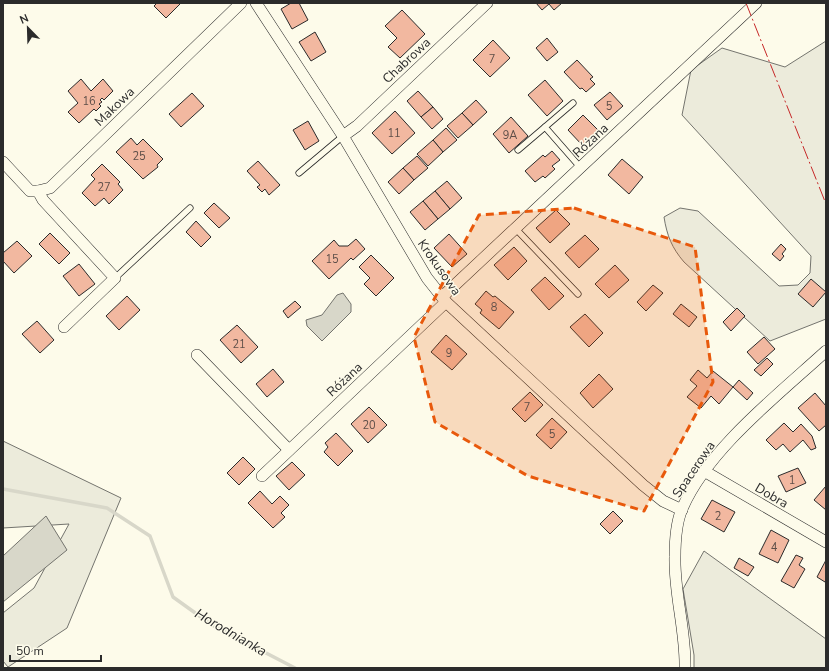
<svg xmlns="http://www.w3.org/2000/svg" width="829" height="671" font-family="'Nunito Sans',sans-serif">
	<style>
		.green { fill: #ecebdb; stroke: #74746e }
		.water { fill: #d8d7c9; stroke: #74746e }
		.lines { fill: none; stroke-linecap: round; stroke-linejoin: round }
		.stream { stroke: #d8d7c9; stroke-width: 3.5 }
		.building { fill: #f2b8a0; stroke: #2b2b2b }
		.lane-casing { stroke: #2b2b2b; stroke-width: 7 }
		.street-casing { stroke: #2b2b2b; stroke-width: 12 }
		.lane { stroke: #fdfbea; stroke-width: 5.5 }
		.street { stroke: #fdfbea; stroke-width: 11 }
		.power { stroke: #c62828; stroke-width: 1; stroke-dasharray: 14 3 2 3; stroke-linecap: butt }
		.marked { fill: #e8590c; fill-opacity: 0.2; stroke: #e8590c; stroke-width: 3; stroke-dasharray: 8 5; stroke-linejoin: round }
		.labels { text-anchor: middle; stroke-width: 3; stroke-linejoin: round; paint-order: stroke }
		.number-label { font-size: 11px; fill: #5d4e48 }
		.street-label { font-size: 13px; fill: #2b2b2b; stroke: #fdfbea }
		.water-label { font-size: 14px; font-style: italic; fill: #2b2b2b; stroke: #fdfbea }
	</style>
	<rect width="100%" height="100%" fill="#fdfbea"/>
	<g class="green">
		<path d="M826 41V319L770 341 684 262C672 248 667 236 664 217L680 208 698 211 779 286 798 285 810 273 811 256 682 115 691 70 722 48 785 67Z"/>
		<path d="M3 441 121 498 67 628 8 667 3 661V613L34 588 69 524 3 528Z"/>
		<path d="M704 551 826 639V668H694V655L683 589Z"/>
	</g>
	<g class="water">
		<path d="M343 293 351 304V312L322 341 307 326 306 320 322 315 337 295Z"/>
		<path d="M46 516 67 550 3 602V556Z"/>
	</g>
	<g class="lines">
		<path class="stream" d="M3 489 107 508 150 536 173 597 212 625 295 668"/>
	</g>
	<g class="building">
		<path d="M157 3H181L166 18 154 6Z"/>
		<path d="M291 3H299L308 20 292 29 281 9Z"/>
		<path d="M536 3H562L554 10 549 4 542 10Z"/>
		<path d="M402 10 425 34 400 58 388 47 397 38 385 26Z"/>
		<path d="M315 32 326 52 311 61 299 42Z"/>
		<path d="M547 38 558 52 547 61 536 48Z"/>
		<path d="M493 40 510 58 490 77 473 60Z"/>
		<path d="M577 60 593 77 590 79 595 84 586 92 582 88 580 89 564 72Z"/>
		<path d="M81 79 91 91 103 79 113 91 104 100 102 98 100 100 102 102 99 104 101 106 96 111 94 109 79 123 68 112 78 103 68 91Z"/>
		<path d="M545 80 563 101 547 116 528 95Z"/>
		<path d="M418 91 433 107 421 117 407 101Z"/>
		<path d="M610 92 623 106 607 120 594 105Z"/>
		<path d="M192 93 204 106 181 127 169 114Z"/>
		<path d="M476 100 487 112 473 125 462 113Z"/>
		<path d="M433 107 443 119 432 129 421 117Z"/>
		<path d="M395 111 415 133 392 154 372 133Z"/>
		<path d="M462 113 473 125 458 138 447 126Z"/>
		<path d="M583 115 599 131 583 146 568 130Z"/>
		<path d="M511 117 528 136 509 153 493 134Z"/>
		<path d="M308 121 319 141 305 150 293 130Z"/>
		<path d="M446 128 457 140 443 152 433 140Z"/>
		<path d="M131 138 137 145 143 139 163 159 157 165 158 167 143 179 116 152Z"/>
		<path d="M433 140 443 152 428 166 417 154Z"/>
		<path d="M552 151 560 160 552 166 555 169 545 178 543 176 535 182 525 171 543 155 545 157Z"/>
		<path d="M417 156 428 168 414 180 403 168Z"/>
		<path d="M622 159 643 177 629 194 608 175Z"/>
		<path d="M258 161 280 185 269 195 265 189 262 192 257 187 260 185 247 171Z"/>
		<path d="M102 164 120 182 118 184 123 190 109 204 104 198 95 206 82 193 95 179 91 175Z"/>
		<path d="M403 168 414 180 399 194 388 182Z"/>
		<path d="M447 181 462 198 450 209 435 191Z"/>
		<path d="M435 191 450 209 438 219 423 201Z"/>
		<path d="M423 201 438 219 425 230 410 212Z"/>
		<path d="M214 203 230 218 219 228 204 213Z"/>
		<path d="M556 210 570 224 550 243 536 228Z"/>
		<path d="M196 221 211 237 201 247 186 232Z"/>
		<path d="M50 233 70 253 59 264 39 244Z"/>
		<path d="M449 234 467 254 452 267 434 248Z"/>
		<path d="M585 235 599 249 579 268 565 253Z"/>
		<path d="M356 239 365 249 353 260 351 258 329 279 312 261 334 240 339 246H348Z"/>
		<path d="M17 241 32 256 14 273 3 261V253Z"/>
		<path d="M781 244 786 249 782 254 784 256 780 261 772 254Z"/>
		<path d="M514 247 527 261 508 280 494 265Z"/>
		<path d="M371 255 394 278 376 296 364 284 370 278 359 267Z"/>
		<path d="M79 264 95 284 79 296 63 276Z"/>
		<path d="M615 265 629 280 609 298 595 284Z"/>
		<path d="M545 277 564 296 549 310 531 290Z"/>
		<path d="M811 279 826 292 813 307 798 294Z"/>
		<path d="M653 285 663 293 646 311 637 302Z"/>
		<path d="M486 291 493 297 495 296 514 312 499 329 480 313 482 310 475 304Z"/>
		<path d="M127 296 140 310 119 330 106 316Z"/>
		<path d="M295 301 301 307 288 318 283 311Z"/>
		<path d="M681 304 697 317 689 327 673 314Z"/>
		<path d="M737 308 745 316 731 331 723 322Z"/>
		<path d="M585 314 603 333 589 347 570 327Z"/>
		<path d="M37 321 54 340 40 353 22 334Z"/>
		<path d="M237 325 258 347 241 363 220 340Z"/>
		<path d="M446 335 467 354 452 370 431 352Z"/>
		<path d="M764 337 775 349 758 364 747 352Z"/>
		<path d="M767 358 773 364 761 376 754 370Z"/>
		<path d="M273 369 284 382 267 397 256 384Z"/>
		<path d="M698 370 707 378 713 371 733 387 719 404 711 396 701 408 687 397 697 386 690 380Z"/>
		<path d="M599 374 613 389 593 408 580 393Z"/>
		<path d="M739 380 753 393 747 400 733 387Z"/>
		<path d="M530 392 543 405 525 422 512 409Z"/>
		<path d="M815 393 826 406V425L819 431 798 408Z"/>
		<path d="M369 407 387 425 368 443 351 424Z"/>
		<path d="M552 418 567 432 551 449 536 435Z"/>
		<path d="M784 423 793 432 801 424 812 436 816 448 811 450 803 440 790 452 783 444 776 450 766 440Z"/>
		<path d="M336 433 353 451 338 466 324 452 328 447 325 443Z"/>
		<path d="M243 457 255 469 239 485 227 473Z"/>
		<path d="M292 462 305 475 289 490 276 476Z"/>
		<path d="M798 468 806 483 786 492 778 476Z"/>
		<path d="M826 486V510L814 500Z"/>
		<path d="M260 491 272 504 280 496 289 505 281 513 285 517 273 528 248 503Z"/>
		<path d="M712 500 735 512 724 532 701 519Z"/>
		<path d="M613 511 623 521 610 534 600 524Z"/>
		<path d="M771 530 789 540 778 563 759 554Z"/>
		<path d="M796 555 803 558 799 565 805 569 794 588 781 581Z"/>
		<path d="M739 558 754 567 748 576 734 568Z"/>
		<path d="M826 560V579L825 582 817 577Z"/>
	</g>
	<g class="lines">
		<g class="lane-casing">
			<g id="lane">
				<path d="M573 103 545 127 580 167"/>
				<path d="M518 150 545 127"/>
				<path d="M299 173 343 136"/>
				<path d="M515 228 578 294"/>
				<path d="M115 278 190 208"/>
			</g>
		</g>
		<g class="street-casing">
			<g id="street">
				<path d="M256 3 343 136 427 278 446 302 643 485 663 501 682 510"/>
				<path d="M343 136 357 126 487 3"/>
				<path d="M3 162 30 191H38L50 188 241 3"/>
				<path d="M38 191 43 200 115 278 64 327"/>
				<path d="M442 297 756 3"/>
				<path d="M197 355 289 450"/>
				<path d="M704 471 826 542"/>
				<path d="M262 476 446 302"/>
				<path d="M685 668C686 631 674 594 675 557 675 541 676 523 682 509 707 450 779 394 826 351"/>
			</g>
		</g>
		<use href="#lane" class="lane"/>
		<use href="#street" class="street"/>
		<path class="power" d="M746 3 826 204"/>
	</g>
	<path class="marked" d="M574 208 695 247 713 382 644 511 528 476 435 422 414 337 479 215Z"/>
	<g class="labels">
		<g class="number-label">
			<text x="492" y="63">7</text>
			<text x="89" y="105">16</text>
			<text x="609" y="110">5</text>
			<text x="394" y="137">11</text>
			<text x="510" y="139">9A</text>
			<text x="139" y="160">25</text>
			<text x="104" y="191">27</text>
			<text x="332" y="263">15</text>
			<text x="494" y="311">8</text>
			<text x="239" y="348">21</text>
			<text x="449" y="357">9</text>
			<text x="527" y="411">7</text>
			<text x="369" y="429">20</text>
			<text x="552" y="438">5</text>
			<text x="792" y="484">1</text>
			<text x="718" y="520">2</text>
			<text x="774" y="551">4</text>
		</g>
		<g class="street-label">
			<text transform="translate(406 60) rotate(-43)" y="5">Chabrowa</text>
			<text transform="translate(114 106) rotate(-44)" y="5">Makowa</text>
			<text transform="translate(590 140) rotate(-43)" y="5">Różana</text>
			<text transform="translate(440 267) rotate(55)" y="5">Krokusowa</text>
			<text transform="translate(344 379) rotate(-43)" y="5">Różana</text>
			<text transform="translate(693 469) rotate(-56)" y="5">Spacerowa</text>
			<text transform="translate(772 495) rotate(30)" y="5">Dobra</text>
		</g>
		<g class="water-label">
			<text transform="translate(231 632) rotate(30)" y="5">Horodnianka</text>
		</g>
	</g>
	<rect width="829" height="671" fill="none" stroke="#2b2b2b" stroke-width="8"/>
	<g transform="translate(28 28) rotate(337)" stroke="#fdfbea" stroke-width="3" paint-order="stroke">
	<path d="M0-3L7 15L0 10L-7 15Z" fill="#2b2b2b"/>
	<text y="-6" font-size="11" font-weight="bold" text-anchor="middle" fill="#2b2b2b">N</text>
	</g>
	<path d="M10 655v6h91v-6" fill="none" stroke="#2b2b2b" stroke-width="2"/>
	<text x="16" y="655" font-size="12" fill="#2b2b2b" stroke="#fdfbea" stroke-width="3" paint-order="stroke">50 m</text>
</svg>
